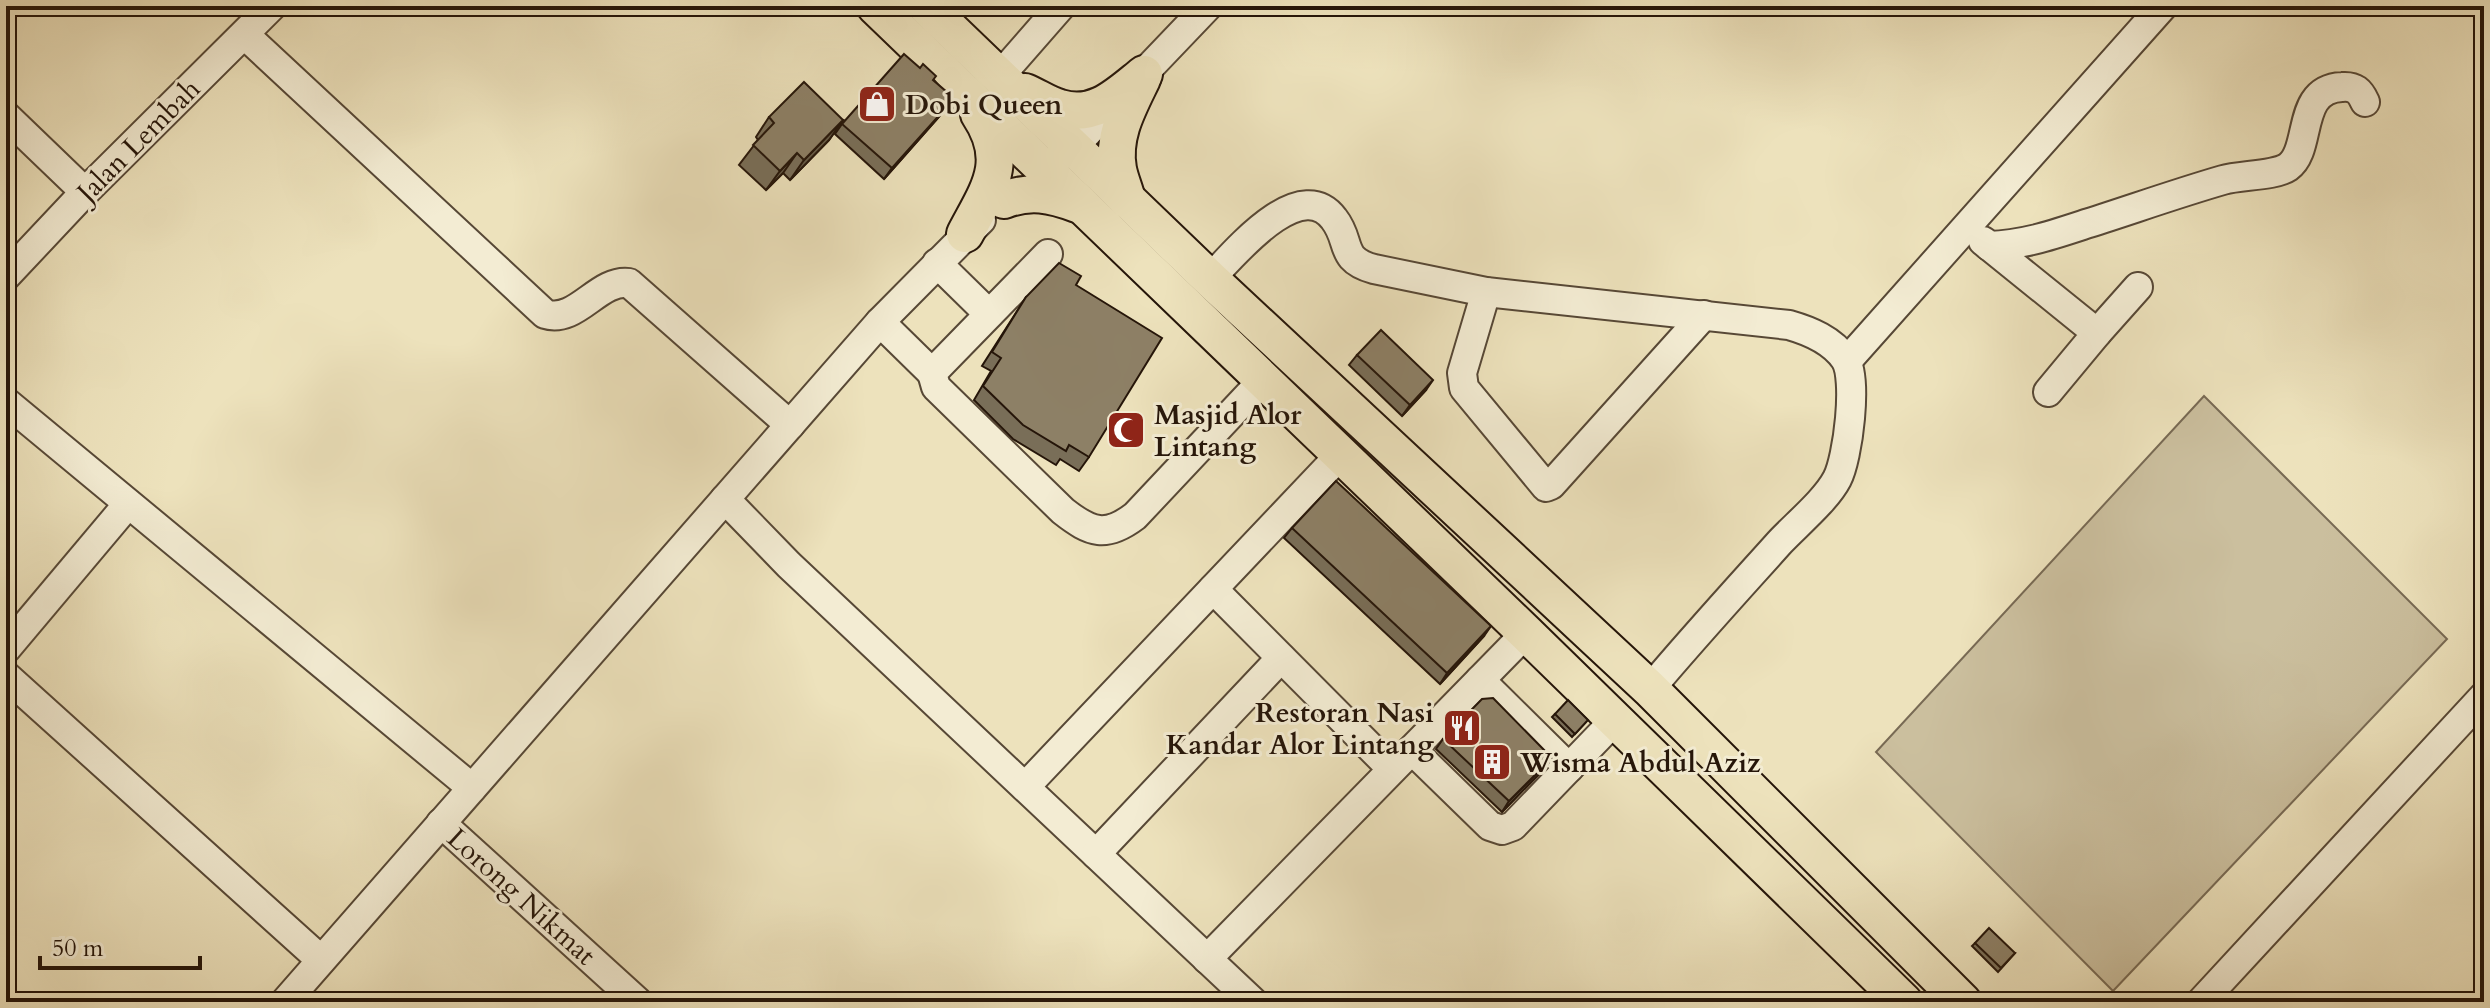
<svg xmlns="http://www.w3.org/2000/svg" width="2490" height="1008" font-family="Cardo,serif">
	<style>
		.green { fill: #cbbf9e; stroke: #786a54; stroke-width: 2 }
		.lines { fill: none; stroke-linecap: round; stroke-linejoin: round }
		.minor-casing { stroke: #574836; stroke-width: 32 }
		.major-casing { stroke: #251509; stroke-width: 40 }
		.minor { stroke: #f3ecd3; stroke-width: 28 }
		.major { stroke: #ede2bc; stroke-width: 36 }
		.wall { fill: #796e58; stroke: #251509; stroke-width: 2 }
		.shaded-wall { fill: #635a47; stroke: #251509; stroke-width: 2 }
		.building { fill: #8d8066; stroke: #251509; stroke-width: 2 }
		.labels { text-anchor: middle; stroke-width: 6; stroke-linejoin: round; paint-order: stroke }
		.poi-label { font-size: 28px; font-weight: bold; fill: #251509; stroke: #f3ecd3; text-anchor: start }
		.street-label { font-size: 28px; fill: #251509; stroke: #f3ecd3 }
	</style>
	<rect width="100%" height="100%" fill="#ede2bc"/>
	<filter id="stains"><feTurbulence type="fractalNoise" baseFrequency=".0025" numOctaves="4"/><feColorMatrix values="0 0 0 0 .2 0 0 0 0 .09 0 0 0 0 .02 0 0 0 .5 -.17"/></filter>
	<radialGradient id="worn" r=".72"><stop offset=".6" stop-color="#630" stop-opacity="0"/><stop offset="1" stop-color="#630" stop-opacity=".3"/></radialGradient>
	<path class="green" d="M2204 396 2447 639 2113 991 1876 752Z"/>
	<g class="lines">
		<g class="minor-casing">
			<g id="minor">
				<path d="M245 35 545 314C577 324 598 279 629 283L790 425"/>
				<path d="M999 77 1061 6"/>
				<path d="M6 116 85 192"/>
				<path d="M1057 159 1079 141 1208 6"/>
				<path d="M1983 241 2097 333 2048 392"/>
				<path d="M1989 246C2025 245 2055 234 2089 223 2133 209 2178 193 2223 180 2240 175 2275 176 2288 167 2313 149 2295 89 2342 87 2355 86 2360 91 2365 102"/>
				<path d="M1048 254 932 373 936 387 1063 511C1091 533 1106 538 1135 516L1263 380"/>
				<path d="M937 263 989 314"/>
				<path d="M6 276 85 192 272 6"/>
				<path d="M1210 279C1233 255 1300 173 1334 219 1352 242 1338 259 1374 269L1486 292 1789 325C1810 331 1832 340 1845 359 1858 378 1848 458 1837 479 1826 500 1797 524 1780 542 1736 591 1692 639 1650 689"/>
				<path d="M1486 292 1462 373 1464 388 1546 487 1551 485 1704 315"/>
				<path d="M880 322 932 373"/>
				<path d="M2097 333 2138 287"/>
				<path d="M1847 361 2163 6"/>
				<path d="M6 402 472 788"/>
				<path d="M725 499 789 565 1253 1002"/>
				<path d="M1213 589 1392 769"/>
				<path d="M6 649 128 504"/>
				<path d="M6 676 321 960"/>
				<path d="M1480 680 1569 768"/>
				<path d="M1412 750 1490 826 1502 830 1513 826 1615 720"/>
				<path d="M1025 787 1341 454"/>
				<path d="M441 823 638 1002"/>
				<path d="M1096 854 1281 658"/>
				<path d="M1207 959 1526 633"/>
				<path d="M285 1002 880 322 981 220"/>
				<path d="M2201 1002 2484 696"/>
			</g>
		</g>
		<g class="major-casing">
			<g id="major">
				<path d="M875 6 1526 633 1904 1002"/>
				<path d="M926 6 1210 279 1650 689 1963 1002"/>
				<path d="M1025 92C1037 97 1048 105 1060 108 1095 119 1119 94 1144 74"/>
				<path d="M1004 200C1030 190 1051 194 1077 204"/>
				<path d="M1127 200C1125 190 1120 180 1118 169 1112 136 1128 108 1142 79"/>
				<path d="M965 234C988 190 1011 162 979 114"/>
			</g>
		</g>
		<use href="#minor" class="minor"/>
		<use href="#major" class="major"/>
	</g>
	<g class="wall">
		<path d="M934 80 952 101 944 111 884 179 835 134 842 124Z"/>
		<path d="M769 117 843 120 829 140 790 180 783 173 766 190 739 165 758 140 756 137Z"/>
		<path d="M1076 285 1089 457 1079 471 1060 459 1056 465 1013 439 974 400 991 371 982 366 1026 297Z"/>
		<path d="M1357 355 1426 390 1402 416 1349 365Z"/>
		<path d="M1292 528 1484 636 1440 684 1284 538Z"/>
		<path d="M1555 714 1585 723 1572 737 1552 717Z"/>
		<path d="M1443 739 1545 768 1502 812 1436 749Z"/>
		<path d="M1975 943 2015 953 1998 972 1972 946Z"/>
	</g>
	<g class="shaded-wall">
		<path d="M952 101 944 111 884 179 892 168Z"/>
		<path d="M843 120 829 140 790 180 804 160Z"/>
		<path d="M797 153 783 173 766 190 780 171Z"/>
		<path d="M1433 380 1426 390 1402 416 1410 405Z"/>
		<path d="M1491 626 1484 636 1440 684 1447 673Z"/>
		<path d="M1552 758 1545 768 1502 812 1509 801Z"/>
	</g>
	<g class="building">
		<path d="M904 54 920 68 923 64 936 76 933 80 948 93 945 95 952 101 892 168 842 124Z"/>
		<path d="M804 82 843 120 804 160 797 153 780 171 753 145 774 123 769 117Z"/>
		<path d="M1059 263 1081 276 1076 285 1162 338 1089 457 1069 445 1066 451 1023 425 983 386 1001 358 992 352 1026 297Z"/>
		<path d="M1381 330 1433 380 1410 405 1357 355Z"/>
		<path d="M1336 481 1491 626 1447 673 1292 528Z"/>
		<path d="M1493 698 1552 758 1509 801 1443 739 1482 699Z"/>
		<path d="M1568 700 1588 720 1575 734 1555 714Z"/>
		<path d="M1989 928 2015 953 2001 968 1975 943Z"/>
	</g>
	<defs>
		<g id="shop-square" transform="scale(2)"><rect x="-9" y="-9" width="18" height="18" rx="4" fill="#8f2418" stroke="#f3ecd3"/><path d="M-5-2.5h2.3a2.7 3.5 0 0 1 5.4 0H5L5.5 6h-11ZM-1.5-2.5h3a1.5 2.3 0 0 0-3 0Z" fill="#fff"/></g>
		<g id="mosque-square" transform="scale(2)"><rect x="-9" y="-9" width="18" height="18" rx="4" fill="#8f2418" stroke="#f3ecd3"/><path d="M3.5-4.9A6 6 0 1 0 3.5 4.9A5 5 0 1 1 3.5-4.9Z" fill="#fff"/></g>
		<g id="restaurant-square" transform="scale(2)"><rect x="-9" y="-9" width="18" height="18" rx="4" fill="#8f2418" stroke="#f3ecd3"/><path d="M-5-6h1v4h1v-4h1v4h1v-4h1v5L-1.5 .5V6h-2V.5L-5-1ZM5-6V6H3V1.5H1.5Q1.5-4 5-6Z" fill="#fff"/></g>
		<g id="building-square" transform="scale(2)"><rect x="-9" y="-9" width="18" height="18" rx="4" fill="#8f2418" stroke="#f3ecd3"/><path d="M-4-6H4V6H1V3H-1V6H-4ZM-2.5-4.3h1.7v1.8h-1.7ZM.8-4.3h1.7v1.8H.8ZM-2.5-1h1.7V.8h-1.7ZM.8-1h1.7V.8H.8Z" fill="#fff"/></g>
	</defs>
	<g fill-rule="evenodd">
		<use href="#shop-square" x="877" y="104"/>
		<use href="#mosque-square" x="1126" y="430"/>
		<use href="#restaurant-square" x="1462" y="728"/>
		<use href="#building-square" x="1492" y="762"/>
	</g>
	<g class="labels">
		<g class="poi-label">
			<text x="905" y="114">Dobi Queen</text>
			<text x="1154" y="424">Masjid Alor<tspan x="1154" dy="32">Lintang</tspan></text>
			<text x="1434" y="722" text-anchor="end">Restoran Nasi<tspan x="1434" dy="32">Kandar Alor Lintang</tspan></text>
			<text x="1520" y="772">Wisma Abdul Aziz</text>
		</g>
		<g class="street-label">
			<text transform="translate(138 140) rotate(-45)" y="10">Jalan Lembah</text>
			<text transform="translate(522 896) rotate(42)" y="10">Lorong Nikmat</text>
		</g>
	</g>
	<rect width="2490" height="1008" fill="none" stroke="#ede2bc" stroke-width="32"/>
	<rect x="8" y="8" width="2474" height="992" fill="none" stroke="#251509" stroke-width="4"/>
	<rect x="16" y="16" width="2458" height="976" fill="none" stroke="#251509" stroke-width="2"/>
	<path d="M40 956v12h160v-12" fill="none" stroke="#251509" stroke-width="4"/>
	<text x="52" y="956" font-size="24" fill="#251509" stroke="#f3ecd3" stroke-width="6" paint-order="stroke">50 m</text>
	<rect width="100%" height="100%" filter="url(#stains)"/>
	<rect width="100%" height="100%" fill="url(#worn)"/>
</svg>
